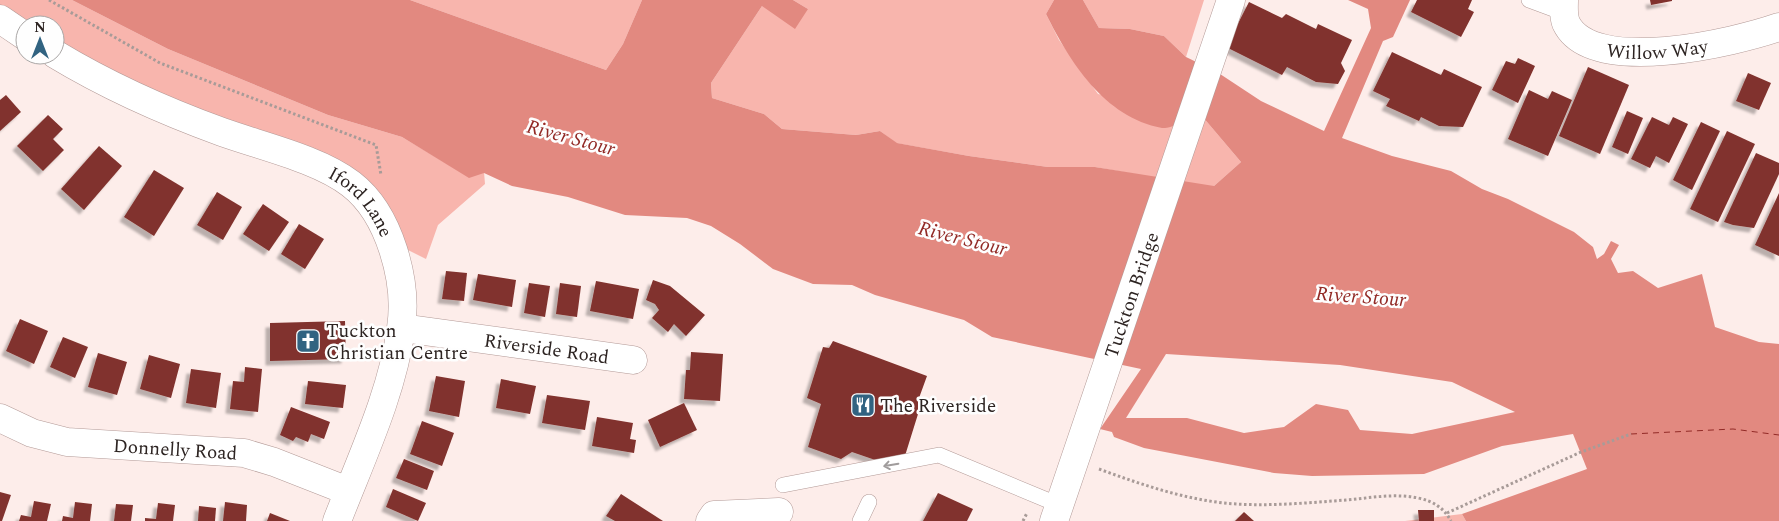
<svg xmlns="http://www.w3.org/2000/svg" width="1779" height="521" font-family="Spectral,serif">
	<style>
		.green { fill: #f8b5ad }
		.water { fill: #e28980; fill-rule: evenodd }
		.lines { fill: none; stroke-linecap: round; stroke-linejoin: round }
		.ferry { stroke: #922a26; stroke-width: 1; stroke-dasharray: 6 5; stroke-linecap: butt }
		.building { fill: #81322d; filter: url(#shadow) }
		.service-casing { stroke: #b39a97; stroke-width: 16 }
		.minor-casing { stroke: #b39a97; stroke-width: 29 }
		.tertiary-casing { stroke: #b39a97; stroke-width: 29 }
		.secondary-casing { stroke: #b39a97; stroke-width: 29 }
		.path { stroke: #a89b98; stroke-width: 3; stroke-dasharray: 2.5 2.5; stroke-linecap: butt }
		.service { stroke: #fff; stroke-width: 15 }
		.minor { stroke: #fff; stroke-width: 28 }
		.tertiary { stroke: #fff; stroke-width: 28 }
		.secondary { stroke: #fff; stroke-width: 28 }
		.oneway { stroke: #a09c9c }
		.labels { text-anchor: middle; stroke-width: 5; stroke-linejoin: round; paint-order: stroke }
		.street-label { font-size: 19px; fill: #2d2422; stroke: #fefefe }
		.poi-label { font-size: 19px; fill: #2d2422; stroke: #fefefe; text-anchor: start }
		.water-label { font-size: 20px; font-style: italic; fill: #922a26; stroke: #fefefe }
	</style>
	<defs>
		<filter id="shadow"><feDropShadow dx="-4.5" dy="4.5" stdDeviation="1" flood-color="#0004"/></filter>
	</defs>
	<rect width="100%" height="100%" fill="#fdedea"/>
	<g class="green">
		<path d="M0 0H72L168 49 328 115 402 137 469 177 484 172 485 184 438 225 426 259 390 241 373 207 55 54V25H25L0 19Z"/>
		<path d="M410 0H642L623 44 606 70Z"/>
		<path d="M793 0H1054L1046 14 1059 40 1098 94 1202 116 1241 162 1214 186H1202L1095 167H1048L969 156 896 143 880 131 856 135 782 129 764 114 712 98 711 83 762 6 808 9Z"/>
		<path d="M1083 0H1204L1186 57 1164 36 1130 29 1099 28Z"/>
		<path d="M1462 514 1466 521H1405Z"/>
	</g>
	<path class="water" d="M72 0H410L606 70 623 44 642 0H793L808 9 795 29 762 6 711 83 712 98 764 114 782 129 856 135 880 131 897 143 969 156 1048 167H1095L1214 186 1241 162 1202 116C1193 119 1170 129 1162 128 1104 117 1070 62 1046 14L1054 0H1083L1099 28 1130 29 1164 36 1186 57 1217 72 1261 101 1324 131 1371 28 1368 9 1348 0H1410L1393 37 1383 41 1342 138 1392 156 1451 171 1482 189 1508 199 1574 232 1593 247 1597 259 1604 254 1611 241 1619 245 1611 259 1618 273 1633 271 1658 288 1702 274 1715 327 1759 342 1779 344V521H1466L1462 514 1587 469 1573 434 1502 446 1424 474 1312 476 1274 473 1144 448 1114 437 1112 432 1100 429 1141 369 992 337 964 320 875 295 852 285 813 284 773 269 740 244 711 226 687 218 625 215 568 197 512 186 484 173 469 178 402 137 328 115 168 49ZM1166 354 1340 365 1452 382 1515 412 1412 434 1360 430 1348 410 1316 404 1284 427 1244 433 1187 418H1126Z"/>
	<g class="lines">
		<path class="ferry" d="M1631 434 1733 429 1779 435"/>
	</g>
	<g class="building">
		<path d="M1417 0H1472L1468 9 1474 12 1461 37 1411 12Z"/>
		<path d="M1650 0H1672V1L1651 5Z"/>
		<path d="M1249 2 1282 18 1286 14 1316 29 1318 24 1352 40 1341 63 1345 71 1338 84 1316 82 1287 67 1282 75 1226 47Z"/>
		<path d="M1392 52 1441 75 1444 69 1482 87 1463 127 1439 126 1421 117 1419 121 1386 106 1390 99 1373 91Z"/>
		<path d="M1518 58 1535 66 1518 103 1492 90 1506 61 1515 64Z"/>
		<path d="M1588 67 1629 85 1600 154 1559 136Z"/>
		<path d="M1748 73 1771 83 1759 110 1736 101Z"/>
		<path d="M1529 90 1548 99 1552 91 1572 100 1548 156 1508 139Z"/>
		<path d="M6 95 21 112 0 131V100Z"/>
		<path d="M1627 111 1643 118 1628 154 1612 147Z"/>
		<path d="M48 115 63 129 53 139 64 150 43 171 17 146Z"/>
		<path d="M1652 117 1669 125 1673 117 1688 124 1669 163 1656 156 1650 168 1631 159Z"/>
		<path d="M1701 122 1720 131 1692 190 1673 180Z"/>
		<path d="M1727 131 1755 144 1718 222 1690 209Z"/>
		<path d="M99 146 122 166 84 210 61 189Z"/>
		<path d="M1756 153 1779 163V174L1754 228 1733 225 1724 222Z"/>
		<path d="M154 170 184 188 154 236 124 217Z"/>
		<path d="M217 192 242 207 223 240 197 225Z"/>
		<path d="M1779 193V256L1755 245Z"/>
		<path d="M263 204 289 222 269 251 243 234Z"/>
		<path d="M299 224 324 239 305 269 281 254Z"/>
		<path d="M446 271 467 273 464 301 442 299Z"/>
		<path d="M478 274 516 280 512 307 473 300Z"/>
		<path d="M653 280 670 286 705 315 686 336 674 324 668 332 652 318 659 310 655 304 646 300Z"/>
		<path d="M596 281 639 289 633 319 590 311Z"/>
		<path d="M529 283 550 286 545 317 524 313Z"/>
		<path d="M560 283 581 286 577 317 556 314Z"/>
		<path d="M20 319 48 331 34 364 6 351Z"/>
		<path d="M345 321 346 359 270 361V323Z"/>
		<path d="M63 337 88 347 75 378 50 367Z"/>
		<path d="M833 341 927 376 919 398H923L904 459 884 463 852 452 841 459 808 447 821 404 807 398 823 347 829 348Z"/>
		<path d="M691 352 723 354 720 401 684 399 686 370H690Z"/>
		<path d="M98 353 127 362 117 395 88 387Z"/>
		<path d="M149 355 180 364 171 398 140 389Z"/>
		<path d="M245 367 262 369 258 412 230 409 233 381 244 382Z"/>
		<path d="M191 369 221 373 216 408 186 403Z"/>
		<path d="M436 376 465 381 459 417 429 411Z"/>
		<path d="M501 379 536 386 530 414 496 408Z"/>
		<path d="M308 381 346 385 343 408 305 404Z"/>
		<path d="M547 395 590 401 585 430 542 423Z"/>
		<path d="M684 403 697 430 660 447 648 420Z"/>
		<path d="M291 407 330 422 324 439 311 434 308 442 296 437 293 441 280 435Z"/>
		<path d="M597 417 633 423 630 439 636 440 634 453 592 446Z"/>
		<path d="M422 421 454 433 442 466 410 454Z"/>
		<path d="M404 459 434 471 427 490 396 478Z"/>
		<path d="M393 489 426 503 418 521 386 507Z"/>
		<path d="M0 492 11 495 2 521H0Z"/>
		<path d="M938 493 973 509 967 521H923Z"/>
		<path d="M621 494 663 521H615L606 516Z"/>
		<path d="M34 501 51 504 47 521H19L21 515 31 517Z"/>
		<path d="M75 502 92 504 90 521H62L63 516 73 518Z"/>
		<path d="M225 502 247 505 246 521H223Z"/>
		<path d="M158 503 175 505 173 521H145V518L156 519Z"/>
		<path d="M116 504 133 505 131 521H114Z"/>
		<path d="M199 506 216 508 215 521H198Z"/>
		<path d="M1418 510H1434V521H1419Z"/>
		<path d="M1244 512 1254 521H1235Z"/>
		<path d="M270 513 290 521H267Z"/>
	</g>
	<g class="lines">
		<g class="service-casing">
			<g id="service">
				<path d="M1529 0 1564 13"/>
				<path d="M783 485 939 455 1059 505"/>
				<path d="M860 521 869 502"/>
			</g>
		</g>
		<g class="minor-casing">
			<g id="minor">
				<path id="s1" d="M1564 0C1564 8 1563 15 1566 23 1592 77 1736 42 1779 27"/>
				<path id="s2" d="M402 328 633 360"/>
				<path id="s3" d="M0 418 32 433 67 442 244 453 274 462 348 491"/>
				<path d="M710 521 714 515 779 512"/>
			</g>
		</g>
		<g class="tertiary-casing">
			<g id="tertiary">
				<path d="M0 19 25 36"/>
				<path id="s4" d="M55 54C108 86 164 111 222 132 261 146 319 159 351 184 390 214 408 282 401 328 393 392 360 461 337 521"/>
			</g>
		</g>
		<g class="secondary-casing">
			<g id="secondary">
				<path id="s5" d="M1054 521 1231 0"/>
			</g>
		</g>
		<g class="path">
			<path d="M49 0 160 63 376 145 381 175"/>
			<path d="M1099 469C1140 484 1180 498 1224 503 1263 507 1306 503 1346 500 1370 498 1394 493 1418 498 1433 501 1444 508 1451 521"/>
			<path d="M1447 513 1581 452 1631 434"/>
			<path d="M1023 521 1027 513"/>
		</g>
		<use href="#service" class="service"/>
		<use href="#minor" class="minor"/>
		<use href="#tertiary" class="tertiary"/>
		<use href="#secondary" class="secondary"/>
	</g>
	<defs><path id="oneway-shaft" d="M-6 0H5M1.5-3L5.5 0L1.5 3" fill="none" stroke-width="1.6" stroke-linecap="round" stroke-linejoin="round" transform="scale(1.25)"/></defs>
	<use class="oneway" href="#oneway-shaft" transform="translate(891 465) rotate(170)"/>
	<defs>
		<g id="church-square" transform="scale(1.25)"><rect x="-9" y="-9" width="18" height="18" rx="4" fill="#316381" stroke="#fefefe"/><path d="M-1.2-6h2.4v3.5h3.3v2.4h-3.3V6h-2.4V-.1h-3.3v-2.4h3.3Z" fill="#fff"/></g>
		<g id="restaurant-square" transform="scale(1.25)"><rect x="-9" y="-9" width="18" height="18" rx="4" fill="#316381" stroke="#fefefe"/><path d="M-5-6h1v4h1v-4h1v4h1v-4h1v5L-1.5 .5V6h-2V.5L-5-1ZM5-6V6H3V1.5H1.5Q1.5-4 5-6Z" fill="#fff"/></g>
	</defs>
	<g fill-rule="evenodd">
		<use href="#church-square" x="308" y="341"/>
		<use href="#restaurant-square" x="863" y="405"/>
	</g>
	<g class="labels">
		<g class="street-label">
			<text dy="7" stroke="none"><textPath href="#s1" startOffset="124">Willow Way</textPath></text>
			<text dy="7" stroke="none"><textPath href="#s4" startOffset="344">Iford Lane</textPath></text>
			<text dy="7" stroke="none"><textPath href="#s5" startOffset="239">Tuckton Bridge</textPath></text>
			<text dy="7" stroke="none"><textPath href="#s2" startOffset="146">Riverside Road</textPath></text>
			<text dy="7" stroke="none"><textPath href="#s3" startOffset="180">Donnelly Road</textPath></text>
		</g>
		<g class="poi-label">
			<text x="326" y="337">Tuckton<tspan x="326" dy="22">Christian Centre</tspan></text>
			<text x="880" y="412">The Riverside</text>
		</g>
		<g class="water-label">
			<text transform="translate(571 137) rotate(15)" y="7">River Stour</text>
			<text transform="translate(963 238) rotate(14)" y="7">River Stour</text>
			<text transform="translate(1361 296) rotate(4)" y="7">River Stour</text>
		</g>
	</g>
	<g transform="translate(40 40)"><circle r="24" fill="#fefefe" stroke="#aaa7a6"/>
	<path d="M0-4L9 19L0 12L-9 19Z" fill="#316381"/>
	<text y="-8" font-size="14" font-weight="bold" text-anchor="middle" fill="#2d2422">N</text>
	</g>
</svg>
